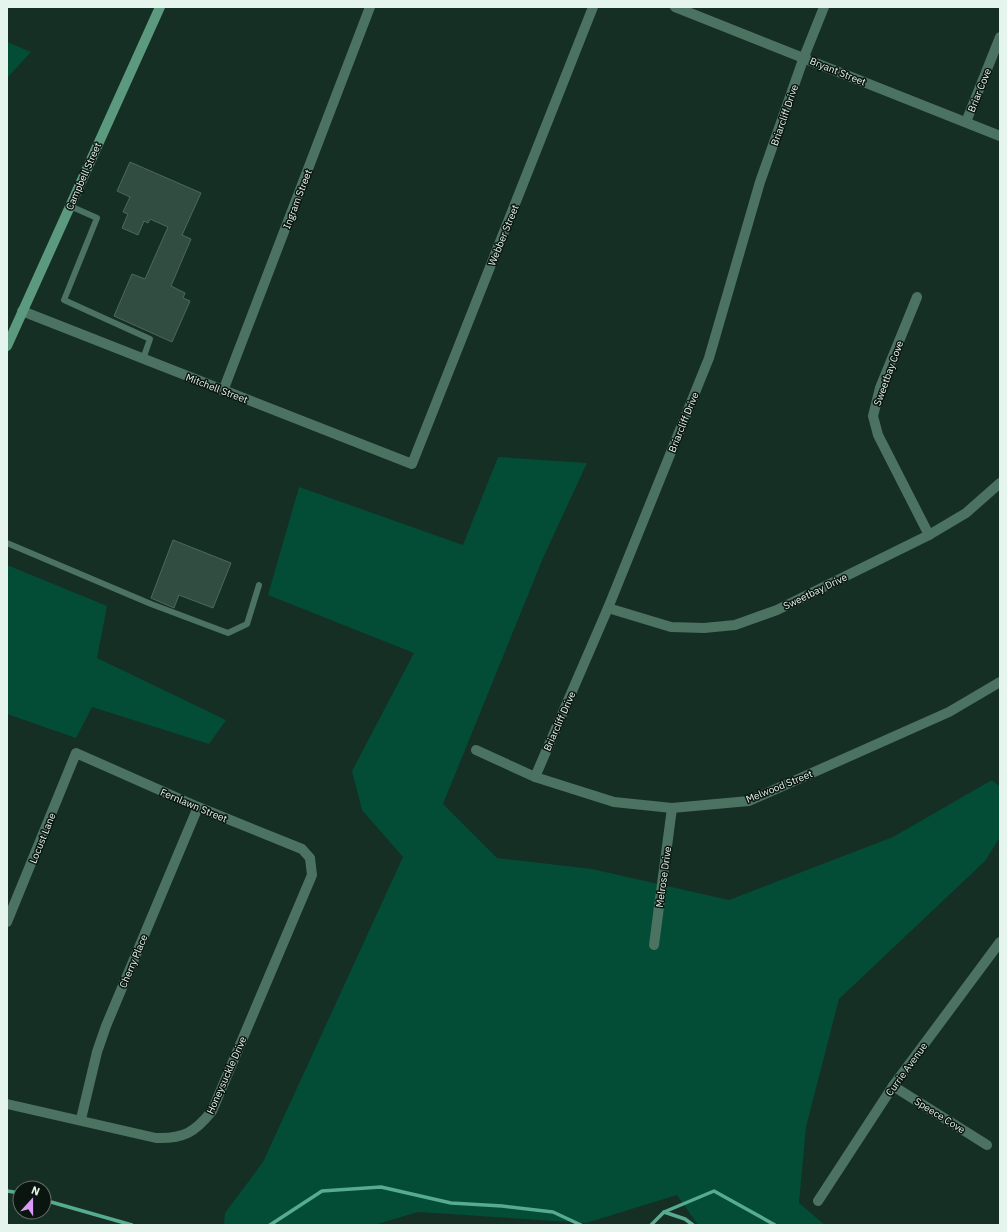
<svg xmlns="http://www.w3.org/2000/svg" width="1007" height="1232" font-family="'IBM Plex Sans',sans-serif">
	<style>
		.green { fill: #034c36 }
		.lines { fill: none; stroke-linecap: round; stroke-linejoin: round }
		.stream { stroke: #56ab90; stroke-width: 3.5 }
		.building { fill: #314c40; stroke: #4c685b }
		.lane { stroke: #4c7261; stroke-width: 6 }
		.street { stroke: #4c7261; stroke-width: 10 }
		.secondary { stroke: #5c9a80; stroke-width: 10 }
		.labels { text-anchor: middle; stroke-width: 3; stroke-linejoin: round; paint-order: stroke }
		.street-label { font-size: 10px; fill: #e5f4ed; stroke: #0a1510 }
	</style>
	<rect width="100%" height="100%" fill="#152f25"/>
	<g class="green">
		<path d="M7 42 31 52 7 78Z"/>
		<path d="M498 457 587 463 543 558 443 804 497 858 592 869 729 900 893 837 992 780 1000 787V837L985 861 839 999 806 1127 799 1203 825 1225H698L677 1195 586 1223 418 1212 374 1225H224L225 1213 263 1162 403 857 362 810 352 771 414 653 268 595 299 487 463 545Z"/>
		<path d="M7 565 107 606 97 658 226 720 209 744 92 707 76 738 7 714Z"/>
	</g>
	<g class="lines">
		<g class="stream">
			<path d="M7 1191 20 1193"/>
			<path d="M44 1200 132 1225"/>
			<path d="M664 1212 714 1191 775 1225"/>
			<path d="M270 1225 322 1191 381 1187 451 1203 502 1206 553 1212 581 1225"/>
			<path d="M651 1225 664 1212 685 1219 693 1225"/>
		</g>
	</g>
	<g class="building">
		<path d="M130 162 201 193 182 235 191 239 171 286 185 293 183 298 190 301 172 342 114 316 132 274 145 279 168 227 150 219 148 223 144 221 138 235 122 228 128 214 123 212 130 197 117 191Z"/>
		<path d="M173 540 231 563 213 608 179 595 174 608 151 598Z"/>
	</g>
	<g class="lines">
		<g class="lane">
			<path d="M70 206 97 218 64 300 150 339 143 359"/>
			<path d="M7 543 151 604 228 633 247 624 259 585"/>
		</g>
		<g class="street">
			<path d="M675 7 1000 136"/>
			<path d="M966 122 1000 37"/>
			<path d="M917 297 880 388 873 416 878 435 929 535"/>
			<path d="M22 311 412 464 593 7"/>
			<path d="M223 391 370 7"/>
			<path d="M608 608 671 627 704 628 735 625 777 610 929 535 966 513 1000 483"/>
			<path d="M476 750 535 777 614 802 672 808 749 801 949 712 1000 682"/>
			<path d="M535 777 608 608 709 358 760 182 804 57 824 7"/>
			<path d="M7 922 76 753 198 807 302 849 310 858 312 875 212 1111C195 1132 184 1139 156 1138L7 1104"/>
			<path d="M654 945 672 808"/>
			<path d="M893 1086 987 1145"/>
			<path d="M81 1119 97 1052 106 1026 198 807"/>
			<path d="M818 1201 893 1086 1000 942"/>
		</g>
		<path class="secondary" d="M7 346 160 7"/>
	</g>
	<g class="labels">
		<g class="street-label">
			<text transform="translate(838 71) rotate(22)" y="4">Bryant Street</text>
			<text transform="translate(979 90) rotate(-68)" y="4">Briar Cove</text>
			<text transform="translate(784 115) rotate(-71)" y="4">Briarcliff Drive</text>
			<text transform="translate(83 176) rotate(-66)" y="4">Campbell Street</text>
			<text transform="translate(297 199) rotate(-69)" y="4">Ingram Street</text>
			<text transform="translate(503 235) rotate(-68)" y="4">Webber Street</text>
			<text transform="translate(888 373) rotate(-70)" y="4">Sweetbay Cove</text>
			<text transform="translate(217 388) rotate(21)" y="4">Mitchell Street</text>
			<text transform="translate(683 422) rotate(-68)" y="4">Briarcliff Drive</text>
			<text transform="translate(815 591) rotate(-26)" y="4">Sweetbay Drive</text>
			<text transform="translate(559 721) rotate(-66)" y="4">Briarcliff Drive</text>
			<text transform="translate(779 786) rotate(-22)" y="4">Melwood Street</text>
			<text transform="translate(194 805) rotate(23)" y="4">Fernlawn Street</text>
			<text transform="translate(42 838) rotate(-68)" y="4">Locust Lane</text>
			<text transform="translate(663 877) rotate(-82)" y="4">Melrose Drive</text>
			<text transform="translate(133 961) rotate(-67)" y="4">Cherry Place</text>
			<text transform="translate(906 1069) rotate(-54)" y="4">Currie Avenue</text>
			<text transform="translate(226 1075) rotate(-66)" y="4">Honeysuckle Drive</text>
			<text transform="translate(940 1115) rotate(32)" y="4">Speece Cove</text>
		</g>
	</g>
	<rect width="1007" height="1232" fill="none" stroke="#e5f4ed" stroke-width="16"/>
	<g transform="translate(32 1200) rotate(21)"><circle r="19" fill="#0a1510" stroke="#626e68"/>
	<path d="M0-3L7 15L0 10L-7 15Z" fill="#da9af6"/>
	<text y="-6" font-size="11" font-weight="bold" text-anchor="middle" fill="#e5f4ed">N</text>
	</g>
</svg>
